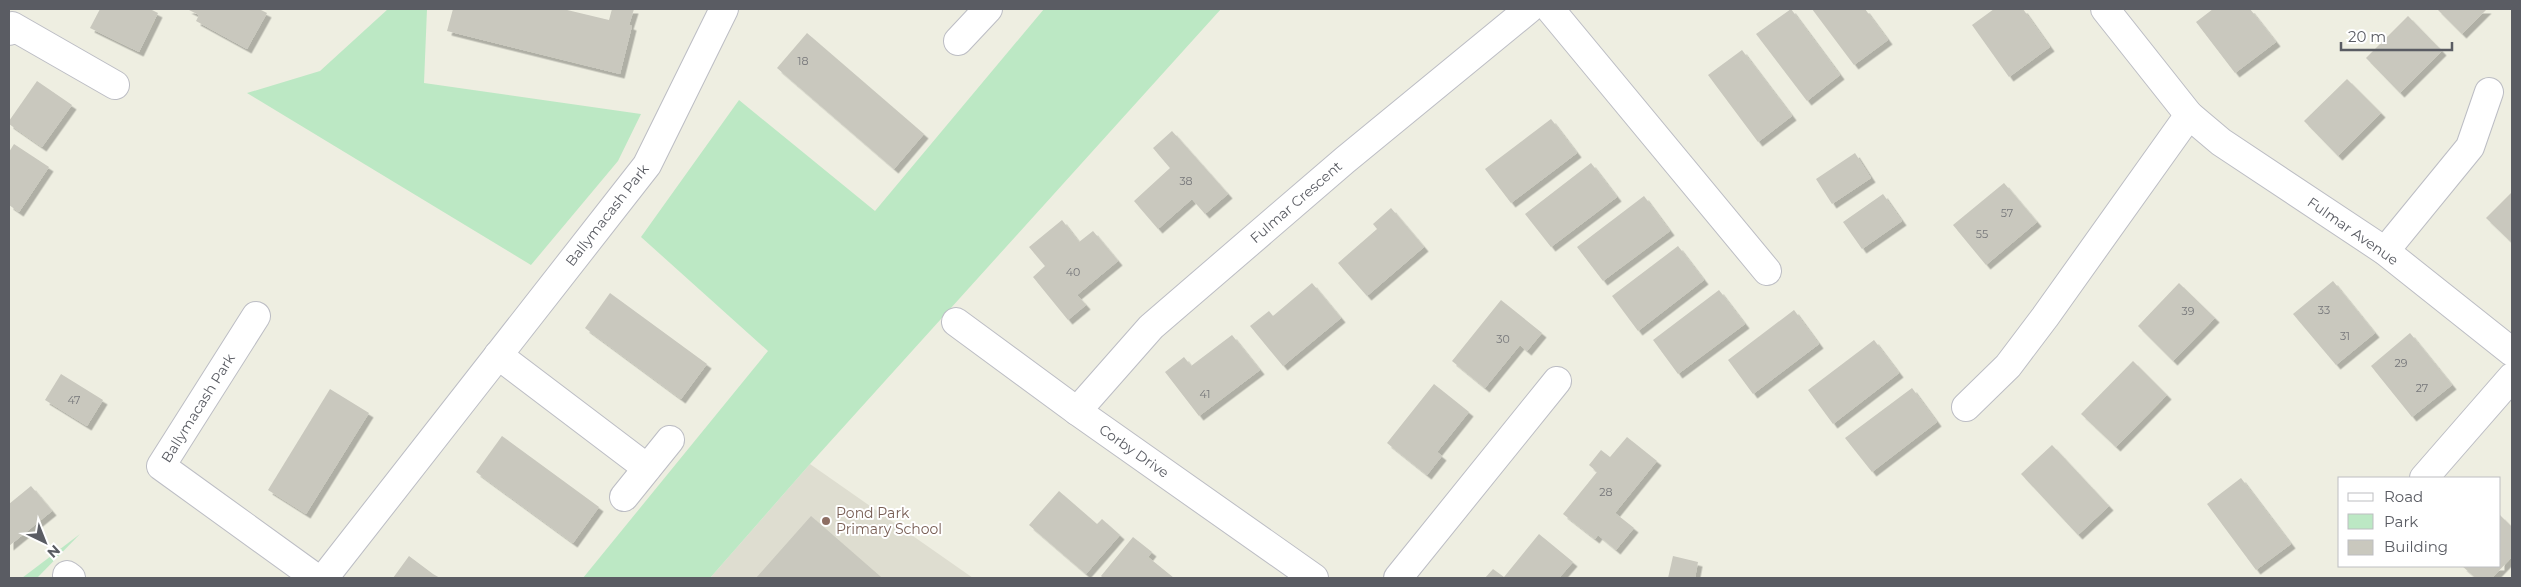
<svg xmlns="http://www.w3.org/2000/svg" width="2521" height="587" font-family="Montserrat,sans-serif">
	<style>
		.education { fill: #deddd0 }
		.green { fill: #bce8c4 }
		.building { fill: #c9c8be; filter: url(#shadow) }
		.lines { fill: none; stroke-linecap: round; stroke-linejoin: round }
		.minor-casing { stroke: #bcbdc4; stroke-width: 30 }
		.minor { stroke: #fff; stroke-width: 28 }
		.education-dot { fill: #8d6e63; stroke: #fff; stroke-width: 2 }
		.labels { text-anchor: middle; stroke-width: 4; stroke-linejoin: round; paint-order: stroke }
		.number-label { font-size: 11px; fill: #76777a }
		.street-label { font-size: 14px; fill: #5a5c63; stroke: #fff }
		.education-label { font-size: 14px; fill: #785e54; stroke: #fff; text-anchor: start }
	</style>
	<defs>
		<filter id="shadow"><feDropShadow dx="4.5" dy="4.5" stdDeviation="0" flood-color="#0004"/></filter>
	</defs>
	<rect width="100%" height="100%" fill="#eeeee1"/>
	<path class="education" d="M810 464 973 578H710Z"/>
	<g class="green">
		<path d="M388 9H427L424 83 641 114 618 161 531 265 247 93 320 71Z"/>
		<path d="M1044 9H1221L810 464 710 578H583L768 351 641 237 739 100 875 211Z"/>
		<path d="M80 534 37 578H22Z"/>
	</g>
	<g class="building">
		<path d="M100 9H150L158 13 139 52 90 28Z"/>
		<path d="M187 9H259L267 13 247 49 196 21 199 15Z"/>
		<path d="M453 9H563L609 20 612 9H634L629 25 632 26 620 74 447 31Z"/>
		<path d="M1791 9 1840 75 1807 101 1756 34Z"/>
		<path d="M1812 9H1865L1888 40 1854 65Z"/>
		<path d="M1994 9H2023L2050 47 2009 77 1972 25Z"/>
		<path d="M2213 9H2250L2276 42 2235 73 2196 22Z"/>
		<path d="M2437 9H2487L2462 34Z"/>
		<path d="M2408 16 2442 51 2400 93 2366 58Z"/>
		<path d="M807 33 924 134 894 169 777 68Z"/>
		<path d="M1742 50 1792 116 1758 142 1708 75Z"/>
		<path d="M2347 79 2381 113 2338 156 2304 121Z"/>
		<path d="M37 81 72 105 42 147 9 124V121Z"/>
		<path d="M1551 119 1577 153 1511 203 1485 169Z"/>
		<path d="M1172 131 1228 194 1205 214 1192 199 1158 229 1134 201 1170 168 1153 148Z"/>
		<path d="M14 144 49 167 19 212 9 205V152Z"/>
		<path d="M1855 153 1871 178 1832 204 1816 179Z"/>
		<path d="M1591 163 1617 197 1551 247 1525 214Z"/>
		<path d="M2004 183 2037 222 1986 265 1953 225Z"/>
		<path d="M2511 193 2512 194V243L2486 218Z"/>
		<path d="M1883 194 1902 221 1862 249 1843 222Z"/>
		<path d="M1644 196 1670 231 1603 281 1577 247Z"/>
		<path d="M1391 208 1424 247 1367 296 1338 263 1377 229 1373 224Z"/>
		<path d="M1062 220 1079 242 1093 231 1118 261 1077 295 1086 305 1068 320 1033 277 1045 266 1029 247Z"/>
		<path d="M1678 246 1704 280 1638 331 1612 296Z"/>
		<path d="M2333 281 2375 333 2336 365 2293 314Z"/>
		<path d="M1312 283 1341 318 1283 366 1250 326 1269 311 1273 316Z"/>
		<path d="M2179 283 2215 318 2173 361 2138 326Z"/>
		<path d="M1719 290 1745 324 1678 374 1653 340Z"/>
		<path d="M610 293 707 364 681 399 585 328Z"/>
		<path d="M1501 300 1542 333 1527 351 1520 345 1485 388 1452 361Z"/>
		<path d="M1794 310 1819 344 1753 394 1728 360Z"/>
		<path d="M2410 333 2452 385 2412 417 2371 366Z"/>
		<path d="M1232 335 1260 370 1199 416 1165 372 1184 357 1191 366Z"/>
		<path d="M1874 340 1899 373 1833 424 1808 390Z"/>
		<path d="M2133 361 2167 395 2116 447 2081 414Z"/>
		<path d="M61 374 103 400 87 426 45 400Z"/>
		<path d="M1434 384 1469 412 1437 452 1442 456 1427 475 1387 443Z"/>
		<path d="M1912 388 1937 422 1872 472 1845 438Z"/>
		<path d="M330 389 369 413 306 514 268 490Z"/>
		<path d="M502 436 599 507 573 543 476 472Z"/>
		<path d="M1627 437 1657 461 1615 513 1634 528 1616 550 1598 535 1595 539 1563 514 1597 472 1589 465 1601 450 1610 457Z"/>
		<path d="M2052 445 2109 506 2078 535 2021 474Z"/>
		<path d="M2241 478 2291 544 2256 570 2207 504Z"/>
		<path d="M31 486 52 511 9 546V504Z"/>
		<path d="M1059 491 1097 524 1102 519 1120 535 1086 574 1029 525Z"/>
		<path d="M2500 515 2512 527V557L2492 578H2476L2462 566H2500Z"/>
		<path d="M811 516 882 578H756Z"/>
		<path d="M1539 534 1573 562 1559 578H1485L1493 569 1504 577Z"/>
		<path d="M1133 537 1152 552 1148 557 1174 578H1103L1101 576Z"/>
		<path d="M409 556 433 574 440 578H393Z"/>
		<path d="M1673 556 1698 562 1695 578H1668Z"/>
	</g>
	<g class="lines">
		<g class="minor-casing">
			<g id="minor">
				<path d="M1550 9 1767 271"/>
				<path d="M2105 9 2189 115 2221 142 2385 251 2512 352"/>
				<path d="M9 31 12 26 115 85"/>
				<path d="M958 41 988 9"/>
				<path d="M2385 251 2470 147 2489 92"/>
				<path d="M256 316 161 466 316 578"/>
				<path d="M956 322 1077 411 1314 578"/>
				<path d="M498 355 647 468"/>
				<path d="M1966 407 2008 366 2045 317 2189 115"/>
				<path d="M1077 411 1151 327 1345 160 1529 9"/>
				<path d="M2424 478 2512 377"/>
				<path d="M624 497 670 440"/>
				<path d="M67 575 71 578"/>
				<path d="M324 578 647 165 724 9"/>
				<path d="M1398 578 1557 381"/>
			</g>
		</g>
		<use href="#minor" class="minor"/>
	</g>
	<circle class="education-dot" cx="826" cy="521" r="5"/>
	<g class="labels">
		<g class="number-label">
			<text x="803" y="65">18</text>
			<text x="1186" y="185">38</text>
			<text x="2007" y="217">57</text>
			<text x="1982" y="238">55</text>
			<text x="1073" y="276">40</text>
			<text x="2324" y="314">33</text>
			<text x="2188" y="315">39</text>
			<text x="2345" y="340">31</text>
			<text x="1503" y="343">30</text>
			<text x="2401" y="367">29</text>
			<text x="2422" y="392">27</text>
			<text x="1205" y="398">41</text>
			<text x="74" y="404">47</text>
			<text x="1606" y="496">28</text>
		</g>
		<g class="street-label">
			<text transform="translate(1296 202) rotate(-41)" y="5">Fulmar Crescent</text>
			<text transform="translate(607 215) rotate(-52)" y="5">Ballymacash Park</text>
			<text transform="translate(2353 231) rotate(35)" y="5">Fulmar Avenue</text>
			<text transform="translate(198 408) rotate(-58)" y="5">Ballymacash Park</text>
			<text transform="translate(1134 451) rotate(35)" y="5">Corby Drive</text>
		</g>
		<g class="education-label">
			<text x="836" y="518">Pond Park<tspan x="836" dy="16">Primary School</tspan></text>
		</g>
	</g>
	<rect width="2521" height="587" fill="none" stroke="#5a5c63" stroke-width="20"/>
	<rect x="2338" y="477" width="162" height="90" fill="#ffffff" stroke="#bdbec1"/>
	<rect x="2348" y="493" width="25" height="8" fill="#ffffff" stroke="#bdbec1"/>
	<text x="2384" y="502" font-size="15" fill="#5a5c63">Road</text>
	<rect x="2348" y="514" width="25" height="15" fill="#bce8c4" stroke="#bdbec1"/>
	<text x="2384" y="527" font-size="15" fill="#5a5c63">Park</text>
	<rect x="2348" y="540" width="25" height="15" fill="#c9c8be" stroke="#bdbec1"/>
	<text x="2384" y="552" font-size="15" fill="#5a5c63">Building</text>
	<g transform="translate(45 542) rotate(137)" stroke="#ffffff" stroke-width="4" paint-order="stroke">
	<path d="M0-4L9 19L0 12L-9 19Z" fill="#5a5c63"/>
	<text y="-8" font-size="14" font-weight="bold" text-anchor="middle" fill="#5a5c63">N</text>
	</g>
	<path d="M2341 42v8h111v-8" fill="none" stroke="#5a5c63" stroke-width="2.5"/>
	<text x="2348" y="42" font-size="15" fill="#5a5c63" stroke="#ffffff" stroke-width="4" paint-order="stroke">20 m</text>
</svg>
